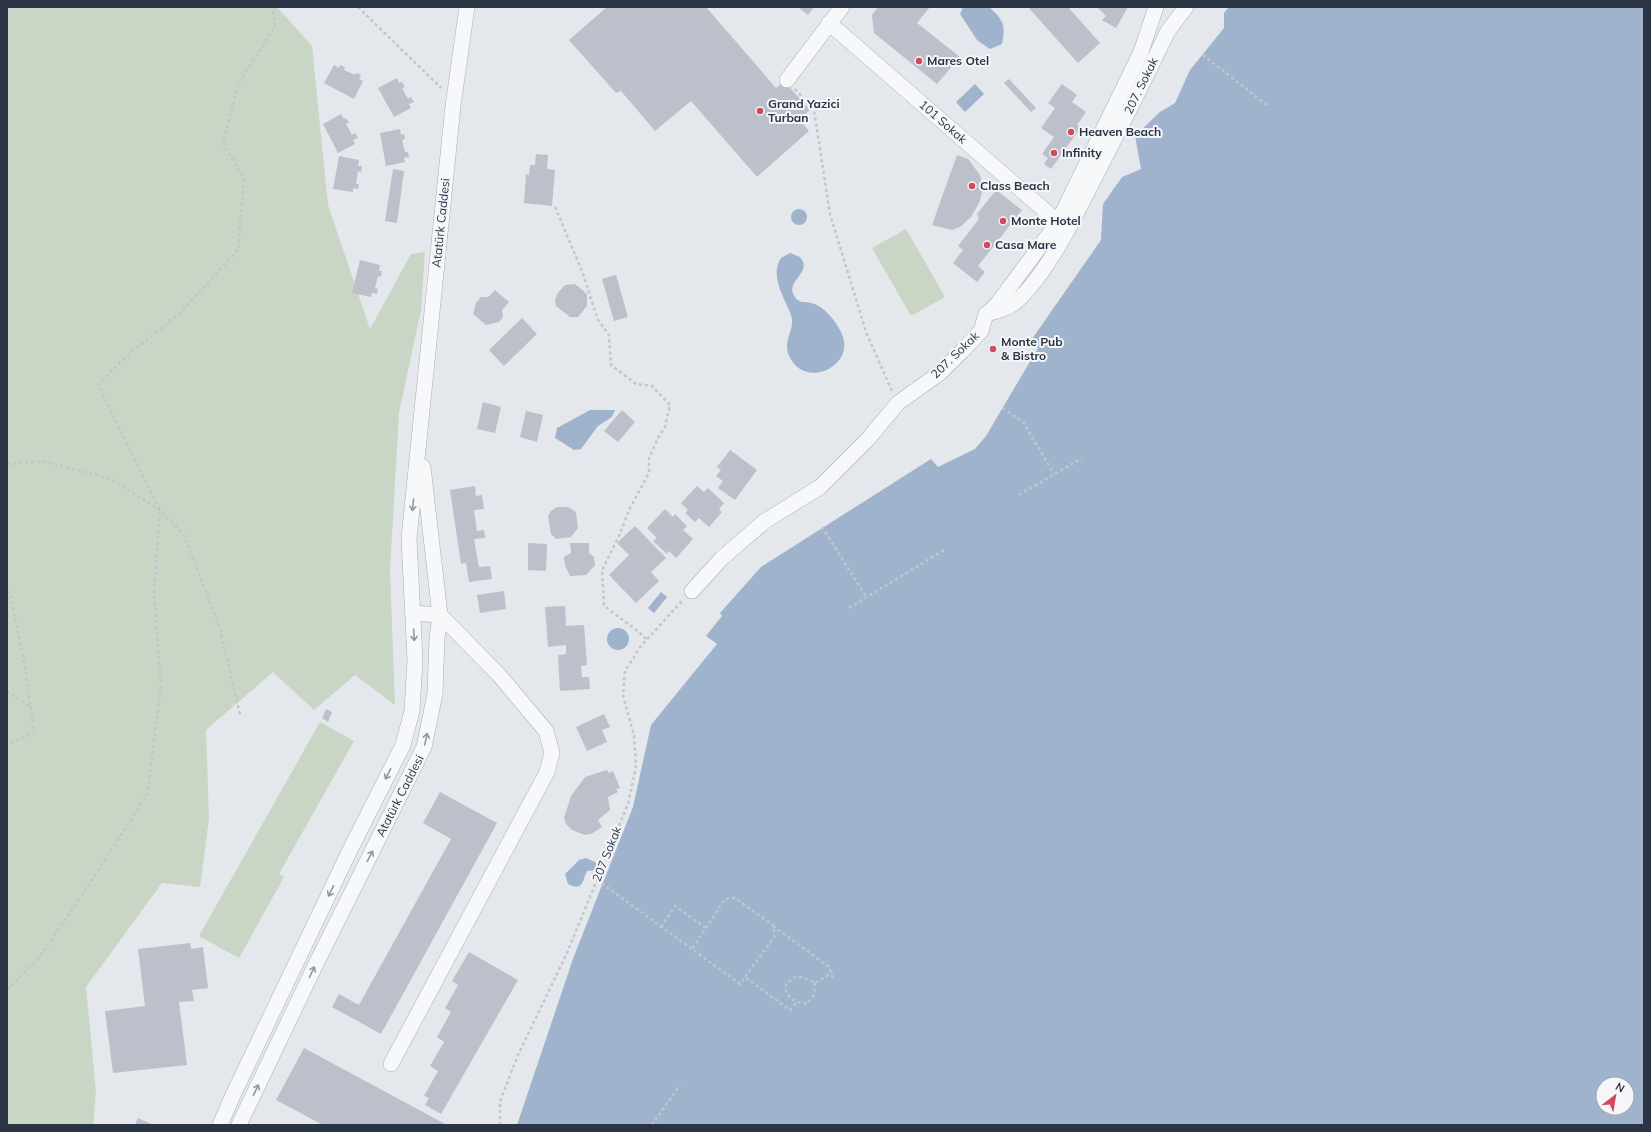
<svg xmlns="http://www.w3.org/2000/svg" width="1651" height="1132" font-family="Mulish,sans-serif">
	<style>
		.green { fill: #c9d6c5 }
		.water { fill: #9fb4cc; fill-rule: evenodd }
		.building { fill: #bbc0ca }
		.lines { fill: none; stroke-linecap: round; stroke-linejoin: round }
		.minor-casing { stroke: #a9aeb7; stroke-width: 16 }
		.path { stroke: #c2c5cb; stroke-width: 2.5; stroke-dasharray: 3 3; stroke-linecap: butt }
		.minor { stroke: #f7f8fa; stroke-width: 15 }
		.oneway { stroke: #9196a0 }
		.poi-dot { fill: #d1495b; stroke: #f4f6f9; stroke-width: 1.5 }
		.labels { text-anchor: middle; stroke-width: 4; stroke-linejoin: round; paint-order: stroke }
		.poi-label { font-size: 12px; font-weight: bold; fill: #2b3445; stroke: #f4f6f9; text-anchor: start }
		.street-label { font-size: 12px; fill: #2b3445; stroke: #f4f6f9 }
	</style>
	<rect width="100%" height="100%" fill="#e4e7ec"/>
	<g class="green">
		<path d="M7 7H277L312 46 328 205 370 329 411 254 425 252 421 310 399 413 390 570 395 705 355 675 314 710 273 672 206 730 209 818 200 887 162 883 86 987 96 1092 93 1125H7Z"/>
		<path d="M906 229 945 297 911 316 872 248Z"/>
		<path d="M320 722 354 741 279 874 284 877 239 958 199 936Z"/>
	</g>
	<g class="water">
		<path d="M963 7H989C1003 20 1006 24 1002 44L990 49 977 40 960 14Z"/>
		<path d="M1229 7H1644V1125H517L574 956 633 807 651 725 717 644 706 636 722 616 720 613 761 567 931 459 938 467 975 449 986 436 1038 348 1032 339 1101 240 1103 204 1122 177 1141 169 1135 136 1160 112 1175 103 1190 70 1224 28V13ZM1603 1084H1627V1108H1603Z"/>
		<path d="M975 84 984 94 965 112 956 102Z"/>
		<circle cx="799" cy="217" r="8"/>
		<path d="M790 253 800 257C814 273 783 281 795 297 799 304 805 301 811 303 824 306 835 320 841 332 858 365 805 391 789 356 782 340 796 329 791 315 785 299 769 276 781 258Z"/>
		<path d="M590 410H615L612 417 598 426 581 449 574 450 555 438 557 428Z"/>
		<path d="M661 592 667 597 654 613 648 608Z"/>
		<circle cx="618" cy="639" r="11"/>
		<path d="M586 858 595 862 598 866 597 870 587 871C582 880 584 892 568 884L565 874 579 860Z"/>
	</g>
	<g class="building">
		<path d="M607 7H706L776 88 784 81 810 110 799 119 809 131 757 177 691 101 655 131 621 91 616 93 569 40Z"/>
		<path d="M798 7H814L808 15Z"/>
		<path d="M878 7H930L917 23 960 57 937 84 874 33 872 15Z"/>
		<path d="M1028 7H1068L1100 43 1078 63Z"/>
		<path d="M1097 7H1128L1116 28 1102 20 1106 16Z"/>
		<path d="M334 65 339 68 340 65 345 67 344 70 355 75 357 73 361 75 359 79 363 81 354 99 324 83Z"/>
		<path d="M397 78 399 83 402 82 405 87 402 88 408 99 411 97 414 102 409 104 411 108 394 117 378 88Z"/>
		<path d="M1009 79 1036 108 1031 112 1004 83Z"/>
		<path d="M1062 84 1077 95 1072 102 1086 112 1077 125 1081 127 1051 169 1044 164 1048 158 1042 154 1054 137 1041 128 1055 108 1048 103Z"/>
		<path d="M341 114 344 119 346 118 349 122 346 124 352 135 355 133 358 138 353 140 355 144 338 153 323 124Z"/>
		<path d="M400 129 401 135 404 134 405 139 402 140 405 152H408L409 157 404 158 405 162 386 166 380 133Z"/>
		<path d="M536 154 548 155 547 169 555 170 552 206 524 203 526 174 529 175 530 165H535Z"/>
		<path d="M957 155 968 159 980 175 983 189 979 203 971 217 960 227 952 230 932 225Z"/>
		<path d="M339 156 359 160 358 166H362L361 172 358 171 356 184H359L358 189 353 188V192L333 189Z"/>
		<path d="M393 169 404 171 397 223 385 221Z"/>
		<path d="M996 190 1022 210 978 266 985 272 977 282 953 263 963 250 958 246 979 219 977 214Z"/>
		<path d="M360 260 380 265 379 271H382L381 277 378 276 375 288 378 289 377 294 372 293 371 297 352 293Z"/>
		<path d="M616 275 628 317 614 321 602 279Z"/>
		<path d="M575 284 587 294V306L578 317H570L556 306 555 300 557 294 565 285Z"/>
		<path d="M495 290 509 302 502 310 503 317 499 322 486 325 473 314 476 303 481 297H488Z"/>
		<path d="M522 318 537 334 504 366 489 350Z"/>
		<path d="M483 402 501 407 495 433 477 429Z"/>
		<path d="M622 410 635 422 618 442 604 431Z"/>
		<path d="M526 411 543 415 537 442 520 437Z"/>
		<path d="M730 450 757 470 735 500 718 488 723 481 716 476 721 470 717 467Z"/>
		<path d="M475 486 476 496 482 495 484 509 474 510 477 531 484 530 485 538 474 539 479 567 490 566 492 579 469 582 466 563 461 564 450 490Z"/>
		<path d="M697 486 704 492 708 488 724 503 719 509 722 512 709 527 699 518 695 522 685 513 688 510 681 503Z"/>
		<path d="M557 507H568L576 512 578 528 571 537 556 539 551 534 548 516 551 511Z"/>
		<path d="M665 509 673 517 675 514 687 526 683 530 693 539 676 558 669 551 667 554 653 541 657 538 647 528Z"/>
		<path d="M635 526 666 558 651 572 659 581 636 603 609 575 629 555 617 543Z"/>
		<path d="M528 543 547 544 546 571 528 570Z"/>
		<path d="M570 543H589V553L594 557 595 565 586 575 570 576 565 565 564 557 571 553Z"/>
		<path d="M504 591 506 609 480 613 477 595Z"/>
		<path d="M565 606 566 626 584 625 587 665 581 666 582 677H589L590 689 560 691 558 655 566 654V645L548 647 545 607Z"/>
		<path d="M326 709 332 712 328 722 322 718Z"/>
		<path d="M604 714 610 727 602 730 607 742 587 751 576 727Z"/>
		<path d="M607 770 609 773 613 771 620 788 616 789 618 792 608 797 610 810 598 820 602 827 591 834 585 835 572 830 566 824 564 818 571 796 585 777Z"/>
		<path d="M440 792 497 823 381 1034 332 1007 339 994 359 1005 451 839 423 823Z"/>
		<path d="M190 943 191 949 203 947 208 988 192 990 194 1001 179 1002 187 1065 113 1073 105 1011 145 1006 138 949Z"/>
		<path d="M469 952 518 980 441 1114 425 1105 429 1098 424 1096 438 1071 430 1066 444 1042 437 1037 451 1012 445 1008 458 985 452 981Z"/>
		<path d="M304 1048 447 1125H323L276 1100Z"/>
		<path d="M138 1118 153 1125H135Z"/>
	</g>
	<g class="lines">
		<g class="minor-casing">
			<g id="minor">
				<path d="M829 23 1058 222"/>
				<path d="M787 80 842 7"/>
				<path d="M987 314 998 303 1058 222 1141 52 1156 7"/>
				<path d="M692 591 722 558 765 521 820 487 868 439 898 403 940 373 962 351 981 331 986 314C997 311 1008 309 1017 301 1048 272 1074 219 1093 181 1119 131 1144 81 1168 31L1186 7"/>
				<path d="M391 1064 547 772 552 753 546 731 499 675 440 615 413 613"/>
				<path d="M220 1125 233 1095 350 850 403 745 412 711 415 660 409 538 453 106 467 7"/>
				<path d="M239 1125 315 966 424 747 435 694 437 638 440 615 423 467"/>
			</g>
		</g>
		<g class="path">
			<path d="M358 7 441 88"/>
			<path d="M1203 55 1268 106"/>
			<path d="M795 89 814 110 830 214 866 332 892 391"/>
			<path d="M555 207 582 271 598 320 609 335 611 365 636 384 652 386 670 405 665 427 658 438 649 458V473L630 508 619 536 602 570 604 605C618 618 634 626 647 640"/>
			<path d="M1003 408 1023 422 1054 474"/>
			<path d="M7 464 43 461 111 479 160 510 184 535 219 626 240 714"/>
			<path d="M1019 495 1082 458"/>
			<path d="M822 527 867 598"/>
			<path d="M7 591 10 593 25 666 34 733 7 745"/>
			<path d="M849 608 944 550"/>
			<path d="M7 691 30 707"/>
			<path d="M597 880 740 984 775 936 773 925 735 898 725 899 692 949"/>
			<path d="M773 926 829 967 834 981"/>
			<path d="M661 927 675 906 706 928"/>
			<path d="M746 978 790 1010 797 1002"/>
			<path d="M815 983 814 995 807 1004C795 1002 787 999 785 987 795 972 800 976 815 983L832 973"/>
			<path d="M7 990 38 959 78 901 147 795 161 687 154 591 160 510 98 385 122 360 181 312 238 250 244 179 223 143 239 82 275 27 273 7"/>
			<path d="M500 1125V1101L518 1055 567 953 628 804 636 766 634 735 623 696 625 671 641 646 682 601"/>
			<path d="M652 1125 680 1085"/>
		</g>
		<use href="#minor" class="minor"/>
	</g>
	<defs><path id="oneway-shaft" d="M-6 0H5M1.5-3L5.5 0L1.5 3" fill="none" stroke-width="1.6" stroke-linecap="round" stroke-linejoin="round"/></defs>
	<g class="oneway">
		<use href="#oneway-shaft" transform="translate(413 505) rotate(96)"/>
		<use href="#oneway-shaft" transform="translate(414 635) rotate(87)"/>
		<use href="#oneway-shaft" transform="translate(426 739) rotate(-78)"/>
		<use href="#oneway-shaft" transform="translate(388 774) rotate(117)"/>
		<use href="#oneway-shaft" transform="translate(370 856) rotate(-63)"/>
		<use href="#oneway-shaft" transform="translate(331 891) rotate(116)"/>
		<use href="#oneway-shaft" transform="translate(312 972) rotate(-65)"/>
		<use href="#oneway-shaft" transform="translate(256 1090) rotate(-65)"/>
	</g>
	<g class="poi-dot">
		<circle cx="919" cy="61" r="4"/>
		<circle cx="760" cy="111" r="4"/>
		<circle cx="1071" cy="132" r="4"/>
		<circle cx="1054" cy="153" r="4"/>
		<circle cx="972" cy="186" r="4"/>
		<circle cx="1003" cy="221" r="4"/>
		<circle cx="987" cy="245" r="4"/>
		<circle cx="993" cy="349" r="4"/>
	</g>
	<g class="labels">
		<g class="poi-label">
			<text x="927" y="65">Mares Otel</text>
			<text x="768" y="108">Grand Yazici<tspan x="768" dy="14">Turban</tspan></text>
			<text x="1079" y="136">Heaven Beach</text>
			<text x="1062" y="157">Infinity</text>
			<text x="980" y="190">Class Beach</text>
			<text x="1011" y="225">Monte Hotel</text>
			<text x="995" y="249">Casa Mare</text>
			<text x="1001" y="346">Monte Pub<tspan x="1001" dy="14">&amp; Bistro</tspan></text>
		</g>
		<g class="street-label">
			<text transform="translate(1141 86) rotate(-64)" y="4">207. Sokak</text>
			<text transform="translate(943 122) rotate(41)" y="4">101 Sokak</text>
			<text transform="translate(441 223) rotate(-84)" y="4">Atatürk Caddesi</text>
			<text transform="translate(955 355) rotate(-44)" y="4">207. Sokak</text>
			<text transform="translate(400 796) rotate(-63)" y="4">Atatürk Caddesi</text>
			<text transform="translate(607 854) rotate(-68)" y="4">207 Sokak</text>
		</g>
	</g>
	<rect width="1651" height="1132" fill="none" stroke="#2b3445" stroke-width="16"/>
	<g transform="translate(1615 1096) rotate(31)"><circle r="19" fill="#f4f6f9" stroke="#a4a8b1"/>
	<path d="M0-3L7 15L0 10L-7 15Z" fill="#d1495b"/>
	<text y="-6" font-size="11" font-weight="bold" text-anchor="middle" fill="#2b3445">N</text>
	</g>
</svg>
